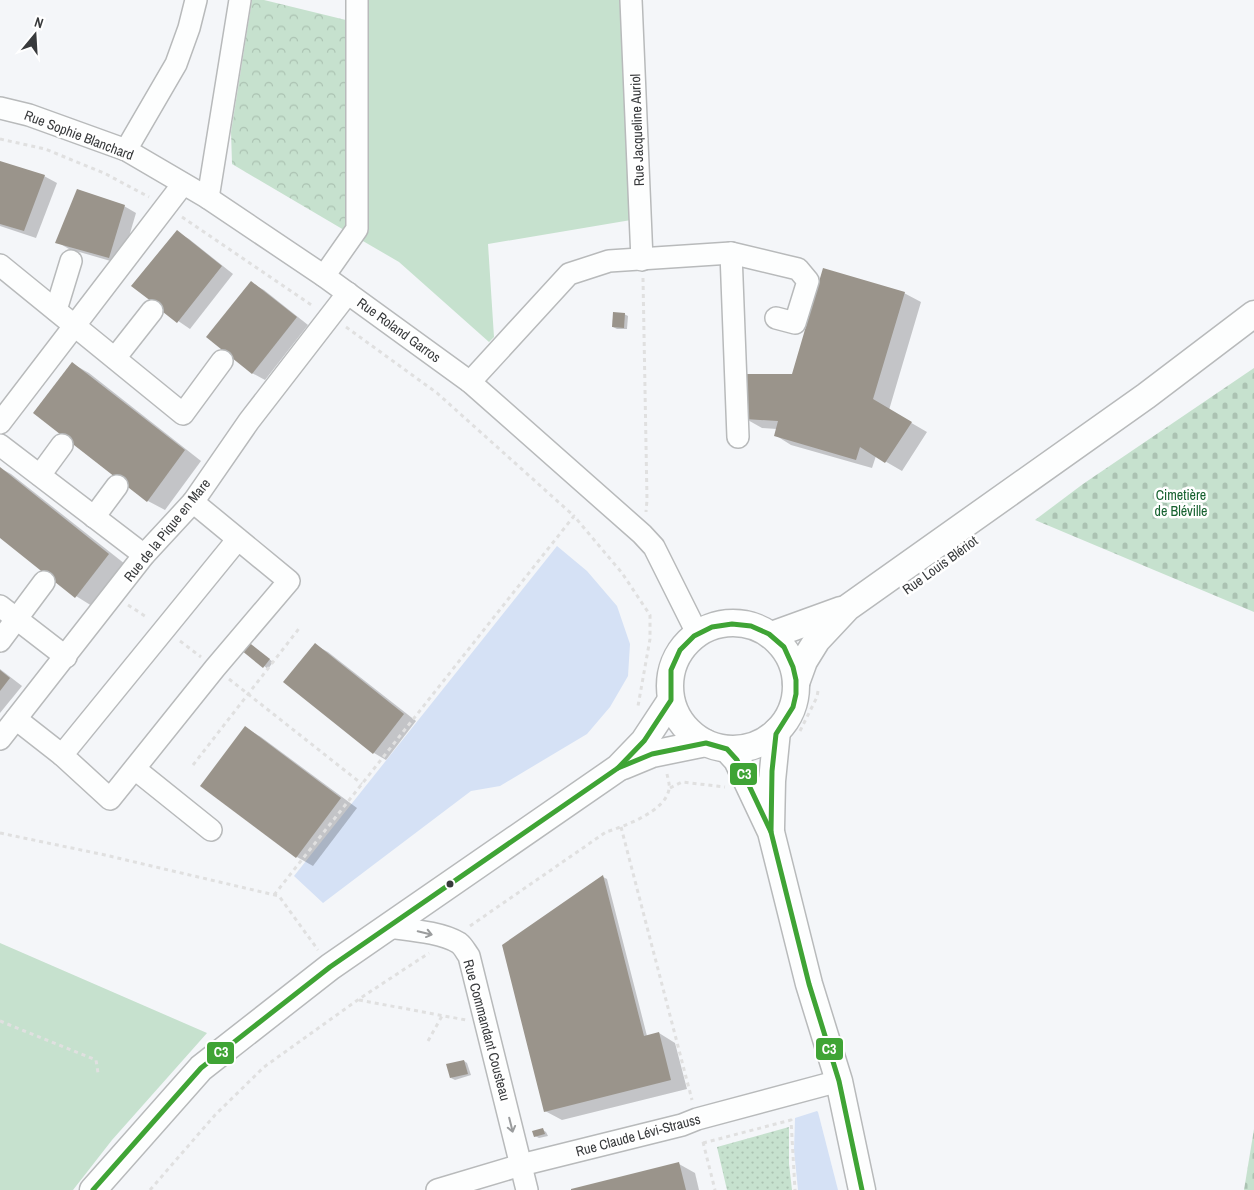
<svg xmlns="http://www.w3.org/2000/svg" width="1254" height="1190" font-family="'Archivo Narrow',sans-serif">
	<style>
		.grass { fill: #c6e1ce }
		.forest { fill: url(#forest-crowns) }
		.cemetery { fill: url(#cemetery-stones) }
		.garden { fill: url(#garden-dots) }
		.water { fill: #d5e1f5 }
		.shadow { fill: #0003 }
		.building { fill: #9a948b }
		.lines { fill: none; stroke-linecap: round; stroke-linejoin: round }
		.minor-casing { stroke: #b8babb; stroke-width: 24 }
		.major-casing { stroke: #b8babb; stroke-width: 29 }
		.path { stroke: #e0e0e0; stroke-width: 3; stroke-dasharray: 4 4; stroke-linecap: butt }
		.minor { stroke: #fdfefe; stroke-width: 21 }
		.major { stroke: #fdfefe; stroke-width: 26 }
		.bus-1-casing { stroke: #fff; stroke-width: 9 }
		.bus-1 { stroke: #3fa435; stroke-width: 5 }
		.oneway { stroke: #9a9c9d }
		.bus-dot { fill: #383a3c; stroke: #fff; stroke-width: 2 }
		.labels { text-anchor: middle; stroke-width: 5; stroke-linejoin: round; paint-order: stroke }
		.street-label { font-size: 14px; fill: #383a3c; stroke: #fff }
		.park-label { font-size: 14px; fill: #16612f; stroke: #fff }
		.line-badge { stroke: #fff; stroke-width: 2 }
		.badge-label { font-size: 14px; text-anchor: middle; font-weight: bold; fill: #fff }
	</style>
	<defs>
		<pattern id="forest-crowns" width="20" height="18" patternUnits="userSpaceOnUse" patternTransform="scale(1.25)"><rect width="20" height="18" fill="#c6e1ce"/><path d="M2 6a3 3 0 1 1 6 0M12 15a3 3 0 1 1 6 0" fill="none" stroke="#abc2b2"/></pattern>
		<pattern id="cemetery-stones" width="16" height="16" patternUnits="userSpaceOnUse" patternTransform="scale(1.25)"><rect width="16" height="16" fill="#c6e1ce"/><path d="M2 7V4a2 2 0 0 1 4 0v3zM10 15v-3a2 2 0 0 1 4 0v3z" fill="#abc2b2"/></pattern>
		<pattern id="garden-dots" width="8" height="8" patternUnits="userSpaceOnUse" patternTransform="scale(1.25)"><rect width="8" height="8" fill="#c6e1ce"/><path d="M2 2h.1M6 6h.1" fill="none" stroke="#abc2b2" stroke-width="1.8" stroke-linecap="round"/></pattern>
	</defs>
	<rect width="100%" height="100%" fill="#f4f6f9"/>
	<g class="grass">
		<path d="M365 0H641L631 220 488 244 494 337 489 342 399 262 344 230 348 218Z"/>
		<path d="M0 943 207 1033 112 1140 73 1190H0Z"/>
	</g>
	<path class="forest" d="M252 0H264L350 21 348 218 344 230 232 164 231 132Z"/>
	<g class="cemetery">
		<path d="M1254 368V612L1035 520 1083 484Z"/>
		<path d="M1254 1129V1190H1244Z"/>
	</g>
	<path class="garden" d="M789 1127V1164L792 1190H727L717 1147Z"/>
	<g class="water">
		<path d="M557 546 587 571 617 606 630 644 628 676 610 707 587 734 500 786 471 791 323 903 294 876Z"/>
		<path d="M817 1111 818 1112 838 1190H798L794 1150 795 1118Z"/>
	</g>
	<g class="shadow">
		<path d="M0 162 44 176 57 183 36 238 0 226Z"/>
		<path d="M124 206 136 213 121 264 69 249 57 242Z"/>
		<path d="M177 232 189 239 233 274 190 329 165 312Z"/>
		<path d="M251 283 264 290 308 325 265 380 252 373Z"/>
		<path d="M904 293 921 302 889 410 927 432 902 471 876 456 872 468 791 445 775 435 777 429 762 428 746 419 792 375Z"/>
		<path d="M624 314 628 316 627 329H617L613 327Z"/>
		<path d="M73 364 89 373 201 461 165 510 148 501 35 412Z"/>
		<path d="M0 468 11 474 125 564 92 606 76 596 0 537Z"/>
		<path d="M251 645 273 662 268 669 242 649Z"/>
		<path d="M315 645 328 652 416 721 386 760 374 753Z"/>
		<path d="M0 669 22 686 0 713Z"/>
		<path d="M245 727 261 737 357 808 313 866 297 857Z"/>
		<path d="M603 877 607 879 647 1036 659 1033 675 1043 687 1089 562 1120 545 1111Z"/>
		<path d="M464 1061 467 1063 471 1075 455 1080 451 1078Z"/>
		<path d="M543 1130 546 1132 548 1136 539 1138 535 1136Z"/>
		<path d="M679 1164 695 1173 699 1190H573Z"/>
	</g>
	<g class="building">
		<path d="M0 161 45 175 24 231 0 224Z"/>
		<path d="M77 189 125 205 109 258 55 243Z"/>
		<path d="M177 230 222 266 177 323 163 312 164 311 131 286Z"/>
		<path d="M823 268 905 292 873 399 912 422 885 463 860 447 856 460 774 436 778 421 745 419 743 374H792Z"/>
		<path d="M251 281 297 317 252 374 206 337Z"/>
		<path d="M613 312 625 313 624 328 612 327Z"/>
		<path d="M72 362 185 450 147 502 33 413Z"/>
		<path d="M0 467 109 554 75 598 0 538Z"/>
		<path d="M247 641 270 659 263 668 241 650Z"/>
		<path d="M315 643 404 714 373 754 283 682Z"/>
		<path d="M0 670 10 678 0 691Z"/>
		<path d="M245 726 341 798 296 858 200 786Z"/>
		<path d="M603 875 644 1036 659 1032 671 1080 544 1112 502 945Z"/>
		<path d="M464 1060 468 1074 450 1078 446 1064Z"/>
		<path d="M543 1128 545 1134 534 1137 532 1131Z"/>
		<path d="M679 1162 686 1190H571V1189Z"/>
	</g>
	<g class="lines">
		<g class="minor-casing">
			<g id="minor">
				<path d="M631 0 642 260"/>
				<path d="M0 108 29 115 126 150 208 198 324 276 470 382 642 534 654 547 697 633"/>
				<path d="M126 150 176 64 189 28 196 0"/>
				<path d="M208 198 240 0"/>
				<path d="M731 253 738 437"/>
				<path d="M0 265 183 414 222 361"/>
				<path d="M324 276 357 229V0"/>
				<path d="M56 310 71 261"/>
				<path d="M115 358 152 311"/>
				<path d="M470 382 569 274 609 261 731 253 798 269 808 281 795 323 776 318"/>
				<path d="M0 423 183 184"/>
				<path d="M0 445 144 555"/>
				<path d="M40 475 62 445"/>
				<path d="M193 502 289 581 215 668 110 799 62 755 238 539"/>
				<path d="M94 517 117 486"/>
				<path d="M0 606 66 657"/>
				<path d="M0 641 44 582"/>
				<path d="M16 719 62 755"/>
				<path d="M0 739 144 555 193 502 249 421 348 293"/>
				<path d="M135 769 211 830"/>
				<path d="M388 927C409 930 441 932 459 943 463 946 466 952 469 956L527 1190"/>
				<path d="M437 1190 521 1165 682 1125 697 1119 839 1081"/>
			</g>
		</g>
		<g class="major-casing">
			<g id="major">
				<circle cx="733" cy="686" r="63"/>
				<path d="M772 635 841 610"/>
				<path d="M796 683 804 661 817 640 847 608 1146 396 1254 314"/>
				<path d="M727 749 737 760 771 832 809 984 839 1081 862 1190"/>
				<path d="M623 766 652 754 706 743"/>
				<path d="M771 828 772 781 777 731"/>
				<path d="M93 1190 201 1068 330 967 618 768 644 741 671 700"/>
			</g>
		</g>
		<g class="path">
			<path d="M0 139 45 149 104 173 149 197"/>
			<path d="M182 217 313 306"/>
			<path d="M643 278 647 500 646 512"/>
			<path d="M346 327 437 393 574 516"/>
			<path d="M128 605 148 618"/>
			<path d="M180 641 201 657"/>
			<path d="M229 679 362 784"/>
			<path d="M800 731 817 697 818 691"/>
			<path d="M193 765 301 626"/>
			<path d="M670 788 682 782 725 787"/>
			<path d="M621 827 692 1100"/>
			<path d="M0 833 105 855 279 896 318 950"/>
			<path d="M274 895 574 516 622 573 650 615V639L638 706"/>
			<path d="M470 926 606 832C625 826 666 811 669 789 670 785 668 779 667 774"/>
			<path d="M359 1000 466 1020"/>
			<path d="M0 1021 96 1060 98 1073"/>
			<path d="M428 1041 442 1016"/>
			<path d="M703 1142 715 1190"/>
			<path d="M703 1143 791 1120 795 1190"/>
			<path d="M150 1190 215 1115 264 1067 359 999 429 953"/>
		</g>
		<use href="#minor" class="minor"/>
		<use href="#major" class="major"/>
		<g class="bus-1-casing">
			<g id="bus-1">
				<path d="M618 768 652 754 706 743 727 749 737 760 771 832 809 984 839 1081 862 1190"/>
				<path d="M93 1190 201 1068 330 967 618 768 644 741 671 700V670L680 650 694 636 712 627 732 624 751 626 769 634 784 647 793 667 796 680V694L793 707 776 734 772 771 771 832"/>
			</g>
		</g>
		<use href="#bus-1" class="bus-1"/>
	</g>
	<defs><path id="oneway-shaft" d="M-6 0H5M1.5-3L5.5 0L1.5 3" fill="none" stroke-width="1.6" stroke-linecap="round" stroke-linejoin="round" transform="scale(1.25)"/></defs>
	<g class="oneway">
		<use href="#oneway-shaft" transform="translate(425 933) rotate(13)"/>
		<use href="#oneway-shaft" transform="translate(511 1125) rotate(76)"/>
	</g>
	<circle class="bus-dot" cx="450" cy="884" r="4.5"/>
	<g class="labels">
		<g class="street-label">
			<text transform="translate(637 130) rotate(-92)" y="5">Rue Jacqueline Auriol</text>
			<text transform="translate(79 135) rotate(21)" y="5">Rue Sophie Blanchard</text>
			<text transform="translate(399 330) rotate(36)" y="5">Rue Roland Garros</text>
			<text transform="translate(167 530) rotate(-51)" y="5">Rue de la Pique en Mare</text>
			<text transform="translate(940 565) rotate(-36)" y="5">Rue Louis Blériot</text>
			<text transform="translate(487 1030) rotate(75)" y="5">Rue Commandant Cousteau</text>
			<text transform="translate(638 1135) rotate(-15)" y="5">Rue Claude Lévi-Strauss</text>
		</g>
		<g class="park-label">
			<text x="1181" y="500">Cimetière<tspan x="1181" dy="16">de Bléville</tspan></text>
		</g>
	</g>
	<g class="line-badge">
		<rect x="729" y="762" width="29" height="24" rx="5" fill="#3fa435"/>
		<rect x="815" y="1037" width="29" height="24" rx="5" fill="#3fa435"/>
		<rect x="206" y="1041" width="29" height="24" rx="5" fill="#3fa435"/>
	</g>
	<g class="badge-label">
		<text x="744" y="779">C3</text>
		<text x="829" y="1054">C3</text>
		<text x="221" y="1057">C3</text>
	</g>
	<g transform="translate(35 35) rotate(18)" stroke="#ffffff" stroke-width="4" paint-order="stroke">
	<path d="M0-4L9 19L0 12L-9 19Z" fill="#383a3c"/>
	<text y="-8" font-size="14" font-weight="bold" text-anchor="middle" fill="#383a3c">N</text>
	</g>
</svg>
